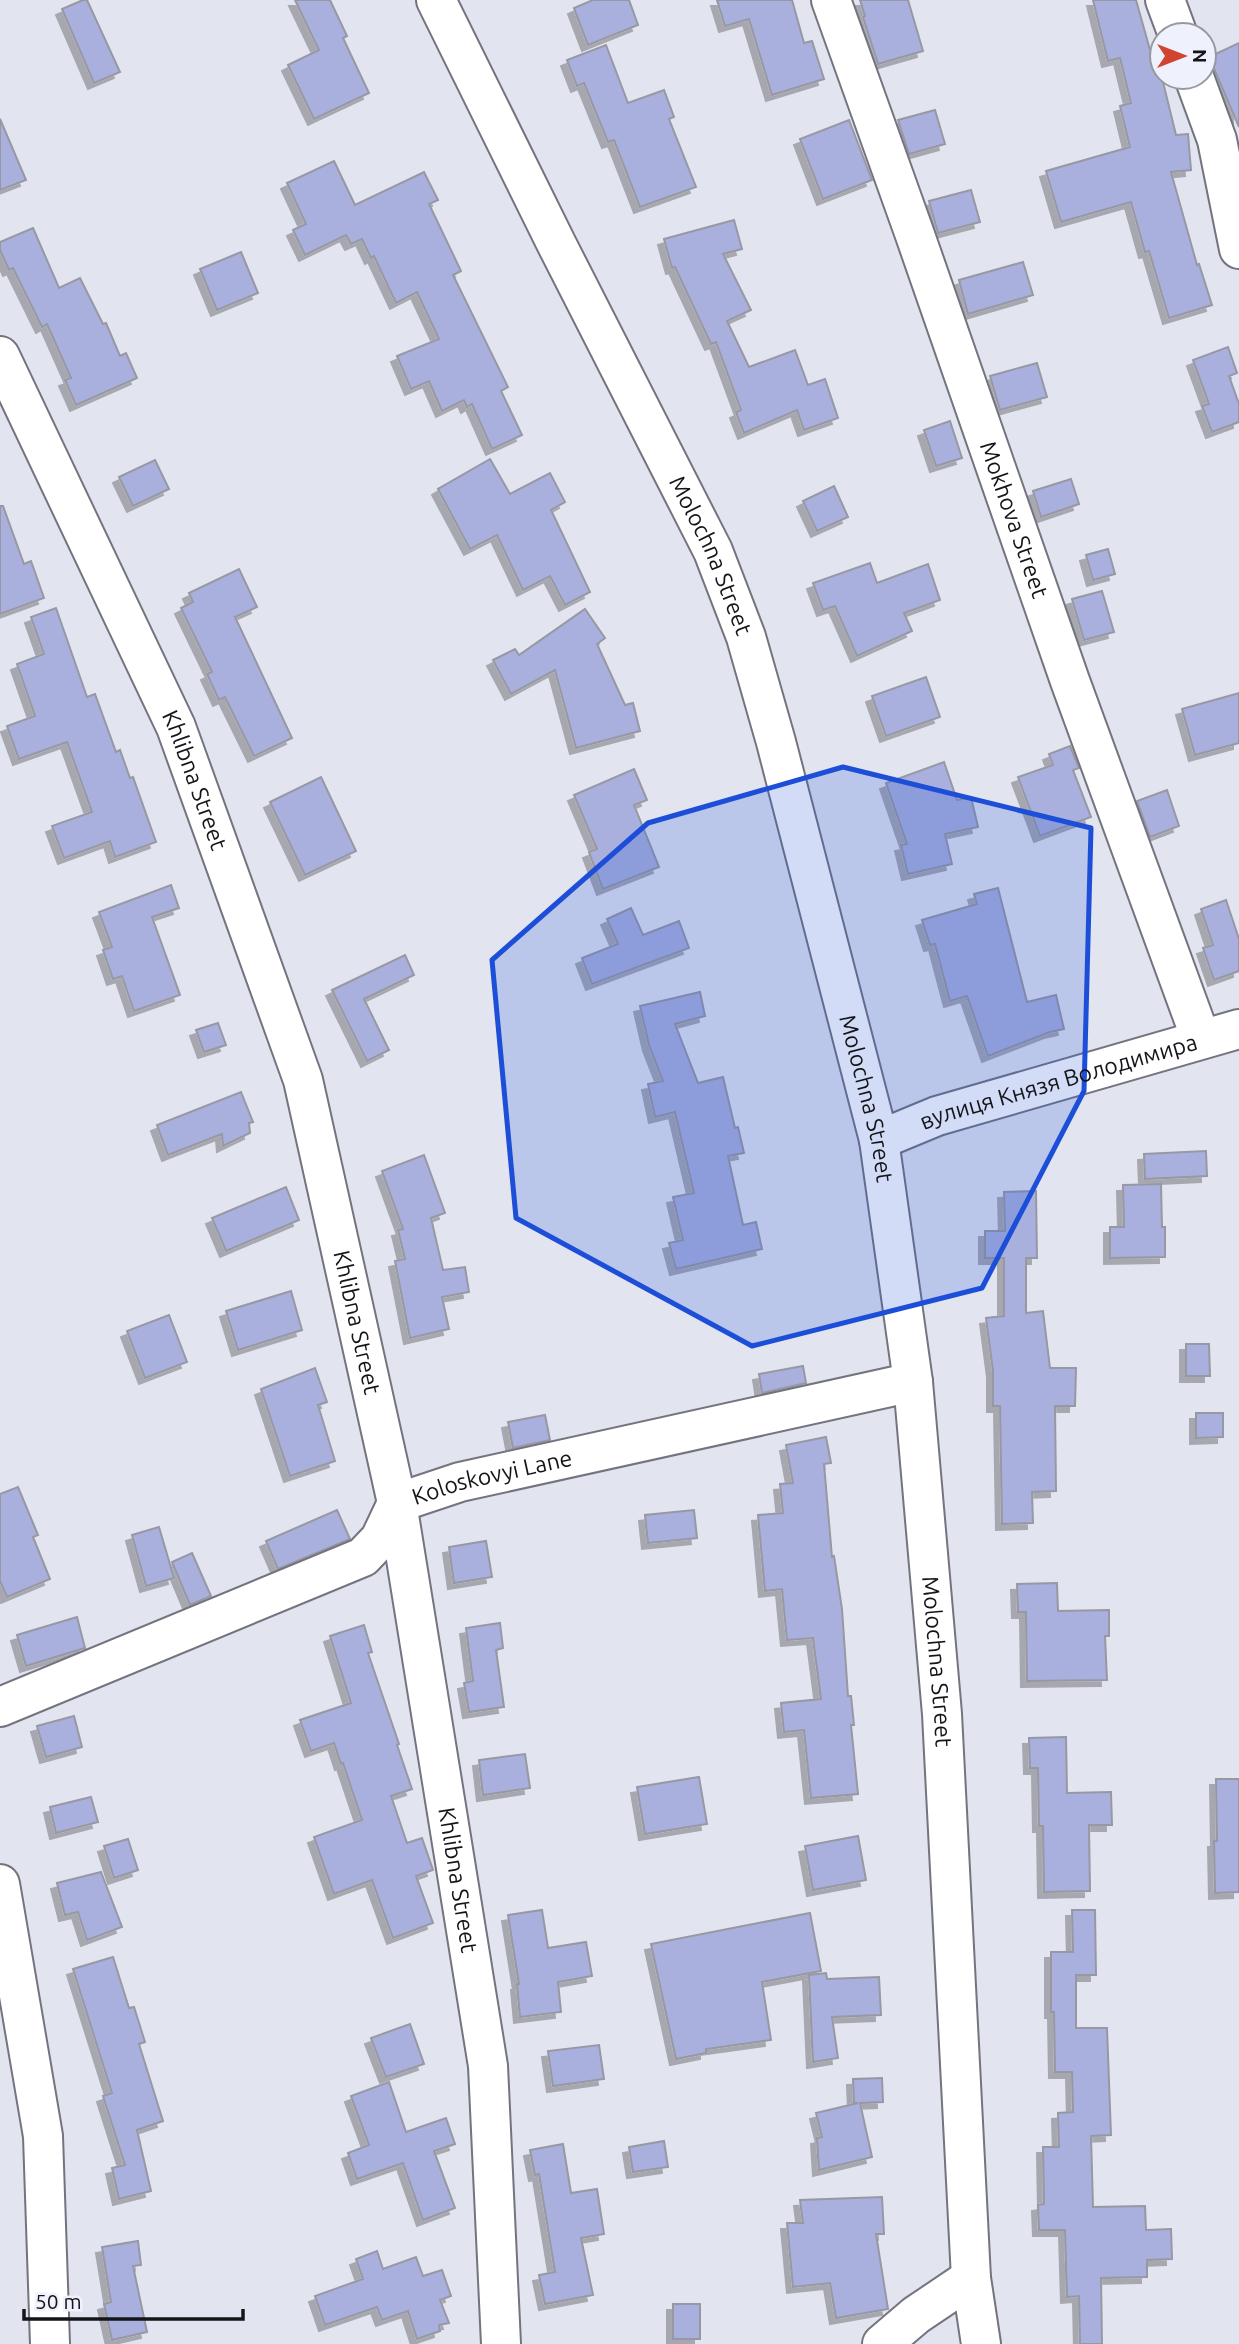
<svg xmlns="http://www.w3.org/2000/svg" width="1239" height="2344" font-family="Ubuntu,sans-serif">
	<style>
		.building { fill: #a9b0dd; stroke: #9798a3; stroke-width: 2; filter: url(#shadow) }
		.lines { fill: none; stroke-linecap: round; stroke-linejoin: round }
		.minor-casing { stroke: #73747e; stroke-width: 42 }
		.minor { stroke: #fff; stroke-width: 38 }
		.marked { fill: #1d4ed8; fill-opacity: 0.2; stroke: #1d4ed8; stroke-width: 5; stroke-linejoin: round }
		.labels { text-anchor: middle; stroke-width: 6; stroke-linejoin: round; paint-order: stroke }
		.street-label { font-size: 23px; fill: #141519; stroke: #eff1fc }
	</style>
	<defs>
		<filter id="shadow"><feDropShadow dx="-6" dy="6" stdDeviation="0" flood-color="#0004"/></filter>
	</defs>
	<rect width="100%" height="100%" fill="#e2e4ef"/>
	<g class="building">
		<path d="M83 0H87L120 72 94 83 62 9Z"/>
		<path d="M295 0H330L347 36 343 38 369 93 314 119 288 65 319 50Z"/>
		<path d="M593 0H629L638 25 588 45 574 8Z"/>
		<path d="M717 0H792L804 43 812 41 824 79 772 95 749 19 725 26Z"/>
		<path d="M860 0H908L923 51 878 64 863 17 865 16Z"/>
		<path d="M1093 0H1136L1154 64 1162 62V78L1176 135 1188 134 1191 170 1171 172 1197 265 1199 264 1212 305 1169 318 1149 251 1145 252 1131 202 1061 222 1046 171 1130 147 1120 106 1131 103 1120 58 1108 61Z"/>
		<path d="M1239 43V127L1209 57Z"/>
		<path d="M606 45 628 103 664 90 674 117 669 119 696 187 640 207 614 140 608 142 584 83 577 86 567 60Z"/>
		<path d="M935 110 945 144 909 154 898 120Z"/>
		<path d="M0 119 26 180 0 190Z"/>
		<path d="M849 120 872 180 823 199 800 139Z"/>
		<path d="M334 161 355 205 424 172 438 200 429 204 461 271 453 275 508 387 501 391 522 435 492 449 472 404 467 407 464 400 442 411 429 381 411 389 397 356 439 339 417 292 396 303 374 256 371 258 362 239 351 244 346 235 305 255 293 230 306 224 287 183Z"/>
		<path d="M971 190 980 222 938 233 929 201Z"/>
		<path d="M734 220 742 249 723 254 751 310 727 321 749 367 795 350 808 385 825 379 838 418 804 430 797 410 744 433 736 412 741 410 716 342 711 344 675 267 672 268 664 239Z"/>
		<path d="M33 228 59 288 80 278 103 324 106 323 120 356 126 353 137 378 76 405 65 380 71 378 47 324 42 327 13 268 9 270 0 250V242Z"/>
		<path d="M241 252 258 293 217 310 200 269Z"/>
		<path d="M1023 262 1033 295 968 314 959 280Z"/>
		<path d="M1228 347 1237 373 1229 376 1239 404V422L1212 432 1202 406 1209 404 1193 360Z"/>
		<path d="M1037 363 1047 397 1000 410 990 376Z"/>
		<path d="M950 421 962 458 936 466 924 430Z"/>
		<path d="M490 459 510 494 550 473 565 502 551 510 590 592 565 605 550 576 523 590 497 535 470 549 438 489Z"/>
		<path d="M155 460 169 489 133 506 119 477Z"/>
		<path d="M1071 479 1079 504 1041 517 1033 491Z"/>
		<path d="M834 486 848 517 817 531 803 501Z"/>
		<path d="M0 506H3L24 564 31 561 44 598 0 614Z"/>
		<path d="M1108 549 1115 574 1093 580 1086 555Z"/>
		<path d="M870 563 877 583 928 564 940 600 904 613 912 631 857 656 835 606 823 610 813 583Z"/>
		<path d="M239 569 257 607 235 617 292 738 254 756 225 697 219 700 207 674 212 672 181 608 193 602 189 593Z"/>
		<path d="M1102 591 1114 632 1084 640 1072 599Z"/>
		<path d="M56 608 87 697 95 694 116 752 120 750 130 778 133 777 156 842 115 857 110 841 64 858 52 826 92 812 67 742 19 759 7 726 35 716 17 664 44 654 31 617Z"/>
		<path d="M585 609 605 638 597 644 625 705 633 703 640 731 576 748 555 670 511 694 493 660 515 649 519 655Z"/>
		<path d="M926 677 940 717 886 736 872 696Z"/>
		<path d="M1239 693V743L1195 755 1182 709Z"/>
		<path d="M1070 746 1079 768 1073 770 1091 817 1040 836 1018 777 1053 765 1049 754Z"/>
		<path d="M944 762 957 800 971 797 978 827 945 834 952 864 908 874 901 845 907 844 886 783Z"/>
		<path d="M634 769 647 800 634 805 659 867 603 889 589 852 597 849 574 795Z"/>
		<path d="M321 777 356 851 305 875 270 802Z"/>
		<path d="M1167 790 1179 826 1150 837 1137 801Z"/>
		<path d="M171 885 179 908 152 917 180 995 134 1011 122 976 113 979 103 950 112 947 99 912Z"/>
		<path d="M998 888 1027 1002 1056 995 1064 1029 1050 1032 988 1056 967 996 950 1001 935 944 930 945 922 920 977 904 974 894Z"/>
		<path d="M1226 900 1239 939V971L1214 980 1203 948 1213 945 1201 909Z"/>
		<path d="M631 908 643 935 679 921 689 948 592 984 582 958 618 944 607 919Z"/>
		<path d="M405 955 414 975 364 999 389 1050 367 1061 332 990Z"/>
		<path d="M700 992 705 1016 675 1024 698 1083 723 1077 735 1128 738 1127 744 1153 728 1156 743 1225 756 1222 762 1249 676 1269 669 1243 683 1240 673 1197 694 1193 675 1112 655 1117 648 1084 663 1081 649 1045 640 1006Z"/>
		<path d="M218 1023 226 1045 204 1052 196 1030Z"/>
		<path d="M241 1092 253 1122 249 1123 250 1133 223 1146 222 1134 168 1155 157 1125Z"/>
		<path d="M1206 1151 1207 1176 1145 1179 1144 1154Z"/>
		<path d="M424 1155 445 1213 431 1218 443 1270 465 1267 469 1292 442 1297 449 1329 410 1338 395 1261 405 1259 398 1230 403 1229 382 1171Z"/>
		<path d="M1161 1184 1162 1227H1165V1257L1110 1258V1227H1124L1123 1185Z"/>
		<path d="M286 1187 299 1220 226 1251 212 1218Z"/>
		<path d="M1036 1191 1037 1258H1026V1313L1043 1311 1050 1368H1076L1075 1406H1055L1056 1491 1032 1492 1033 1523 1002 1524 1000 1406H993V1371L986 1318 1004 1316V1258H985V1231H1005L1004 1192Z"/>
		<path d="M291 1291 302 1330 238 1350 226 1311Z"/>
		<path d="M169 1315 187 1362 145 1378 127 1331Z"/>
		<path d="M1186 1344H1209L1210 1376H1186Z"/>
		<path d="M803 1366 806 1383 762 1393 759 1374Z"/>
		<path d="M315 1368 327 1402 318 1405 335 1461 290 1476 261 1389Z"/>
		<path d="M1196 1413H1223V1437L1196 1438Z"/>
		<path d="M545 1415 550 1440 513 1448 508 1422Z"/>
		<path d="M826 1437 831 1463 824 1464 832 1557 834 1556 842 1609 848 1696H851L854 1725H851L858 1794 811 1798 804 1730 784 1732 781 1703 821 1699 813 1638 787 1640 782 1589 765 1591 758 1515 783 1513 780 1484 793 1483 786 1445Z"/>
		<path d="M18 1487 38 1535 33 1537 50 1579 7 1597 0 1581V1494Z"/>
		<path d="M337 1510 350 1539 278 1569 266 1541Z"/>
		<path d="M694 1510 697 1538 648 1543 645 1515Z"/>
		<path d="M159 1527 174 1578 146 1586 132 1535Z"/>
		<path d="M486 1541 492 1577 454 1583 449 1547Z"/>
		<path d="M192 1553 211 1596 190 1605 172 1562Z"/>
		<path d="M1057 1583 1058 1611 1109 1610V1636H1105L1107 1680 1027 1681 1026 1612H1018L1017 1584Z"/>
		<path d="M77 1617 85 1648 26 1666 17 1635Z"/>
		<path d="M500 1623 503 1648 496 1650 504 1707 469 1712 464 1683 473 1681 466 1628Z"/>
		<path d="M364 1625 372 1652 368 1653 399 1744 397 1745 412 1789 391 1796 407 1843 422 1838 433 1870 416 1876 433 1923 393 1938 372 1880 334 1894 314 1837 362 1820 343 1763 341 1764 334 1743 311 1751 300 1720 351 1703 330 1636Z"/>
		<path d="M74 1716 82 1747 46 1757 37 1726Z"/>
		<path d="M1066 1737 1067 1793 1111 1792 1112 1825H1089L1090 1891 1044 1892 1043 1826H1039L1038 1768H1030L1029 1738Z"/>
		<path d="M525 1754 530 1788 483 1795 479 1760Z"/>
		<path d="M699 1777 707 1824 645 1834 637 1787Z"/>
		<path d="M1216 1779H1239V1892L1215 1893 1214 1841H1217Z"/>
		<path d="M91 1797 98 1822 56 1833 50 1807Z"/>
		<path d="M858 1836 866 1880 813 1890 805 1846Z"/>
		<path d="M128 1839 138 1870 114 1878 104 1846Z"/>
		<path d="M101 1872 122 1927 87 1940 78 1912 65 1915 57 1883Z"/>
		<path d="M542 1910 548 1948 586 1942 592 1976 558 1982 561 2012 520 2017 517 1984H519L508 1915Z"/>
		<path d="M1072 1910H1095L1096 1975H1076V2028H1107L1111 2135 1091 2136 1093 2207 1145 2206 1146 2230 1171 2229 1172 2259 1147 2260V2277L1101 2278 1102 2344H1080L1079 2296 1067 2297 1065 2230H1039L1038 2205 1044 2204 1043 2147H1059L1058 2113 1073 2112 1072 2072H1055L1054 2012H1051V1952H1073Z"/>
		<path d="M810 1913 821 1971 762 1982 771 2040 706 2049V2053L676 2059 651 1944Z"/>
		<path d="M113 1957 129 2008 134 2007 145 2042 139 2044 163 2121 137 2130 151 2191 119 2199 112 2168 125 2165 103 2096 112 2093 73 1969Z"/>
		<path d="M826 1973 827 1979 879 1977 881 2015 832 2017 838 2058 813 2062 809 1975Z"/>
		<path d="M410 2024 424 2064 386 2077 371 2038Z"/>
		<path d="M599 2045 604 2079 553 2086 548 2051Z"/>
		<path d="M882 2078 883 2102 860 2103 872 2157 819 2170 817 2138 822 2137 816 2113 858 2103H854L853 2079Z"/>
		<path d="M389 2082 406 2132 446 2118 455 2144 434 2151 455 2208 423 2220 403 2163 357 2179 348 2153 369 2145 351 2096Z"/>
		<path d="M664 2141 668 2167 633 2172 629 2147Z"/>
		<path d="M563 2144 571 2193 597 2189 604 2234 581 2238 593 2295 545 2304 539 2275 555 2272 539 2174 535 2175 530 2150Z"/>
		<path d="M882 2197 884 2234H876L888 2309 836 2318 830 2283 793 2287 787 2223H803L800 2200Z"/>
		<path d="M138 2241 141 2265 133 2266 147 2332 112 2340 104 2304 111 2302 102 2247Z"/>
		<path d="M377 2251 383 2269 416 2257 423 2276 442 2270 451 2296 440 2300 449 2323 439 2325 440 2331 417 2339 408 2311 382 2320 377 2307 325 2325 315 2296 363 2279 356 2259Z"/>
		<rect x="673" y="2304" width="27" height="35"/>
	</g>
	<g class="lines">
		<g class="minor-casing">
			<g id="minor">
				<path id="s1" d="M436 0 556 243 713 551 746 637 776 742 879 1140 913 1382 942 1714 971 2278 981 2344"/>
				<path id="s2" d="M831 0 915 235 1070 681 1201 1039"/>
				<path d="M1165 0 1178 35"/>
				<path d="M1194 77 1217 140 1239 249"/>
				<path id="s3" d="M0 356 176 727 303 1080 397 1503 488 2066 501 2344"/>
				<path id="s4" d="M879 1140 937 1116 1239 1029"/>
				<path id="s5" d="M0 1707 363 1557 380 1539 397 1503 460 1482 913 1382"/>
				<path d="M0 1884 43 2136 50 2344"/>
				<path d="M882 2344 916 2315 971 2278"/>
			</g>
		</g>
		<use href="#minor" class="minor"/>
	</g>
	<path class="marked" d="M843 767 1091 828 1084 1091 982 1288 752 1346 516 1218 492 960 648 823Z"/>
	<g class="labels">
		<g class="street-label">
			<text dy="8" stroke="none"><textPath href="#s2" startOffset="551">Mokhova Street</textPath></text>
			<text dy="8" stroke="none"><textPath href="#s1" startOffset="620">Molochna Street</textPath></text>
			<text dy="8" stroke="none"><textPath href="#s3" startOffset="467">Khlibna Street</textPath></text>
			<text dy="8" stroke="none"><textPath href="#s4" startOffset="189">вулиця Князя Володимира</textPath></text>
			<text dy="8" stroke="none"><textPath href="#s1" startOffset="1186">Molochna Street</textPath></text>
			<text dy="8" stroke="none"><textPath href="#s3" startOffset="1034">Khlibna Street</textPath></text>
			<text dy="8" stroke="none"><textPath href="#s5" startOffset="556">Koloskovyi Lane</textPath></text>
			<text dy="8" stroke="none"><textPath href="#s1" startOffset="1754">Molochna Street</textPath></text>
			<text dy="8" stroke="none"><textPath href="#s3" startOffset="1601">Khlibna Street</textPath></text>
		</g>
	</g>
	<g transform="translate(1183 56) rotate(90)"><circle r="33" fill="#eff1fc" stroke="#9799a1" stroke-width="2"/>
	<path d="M0-5L12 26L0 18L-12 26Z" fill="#d04431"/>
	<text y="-10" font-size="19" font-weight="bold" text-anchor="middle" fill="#141519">N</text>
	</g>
	<path d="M24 2309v10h219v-10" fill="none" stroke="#141519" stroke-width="3.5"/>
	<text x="35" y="2309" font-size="21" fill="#141519" stroke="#eff1fc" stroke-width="5" paint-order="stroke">50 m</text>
</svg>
